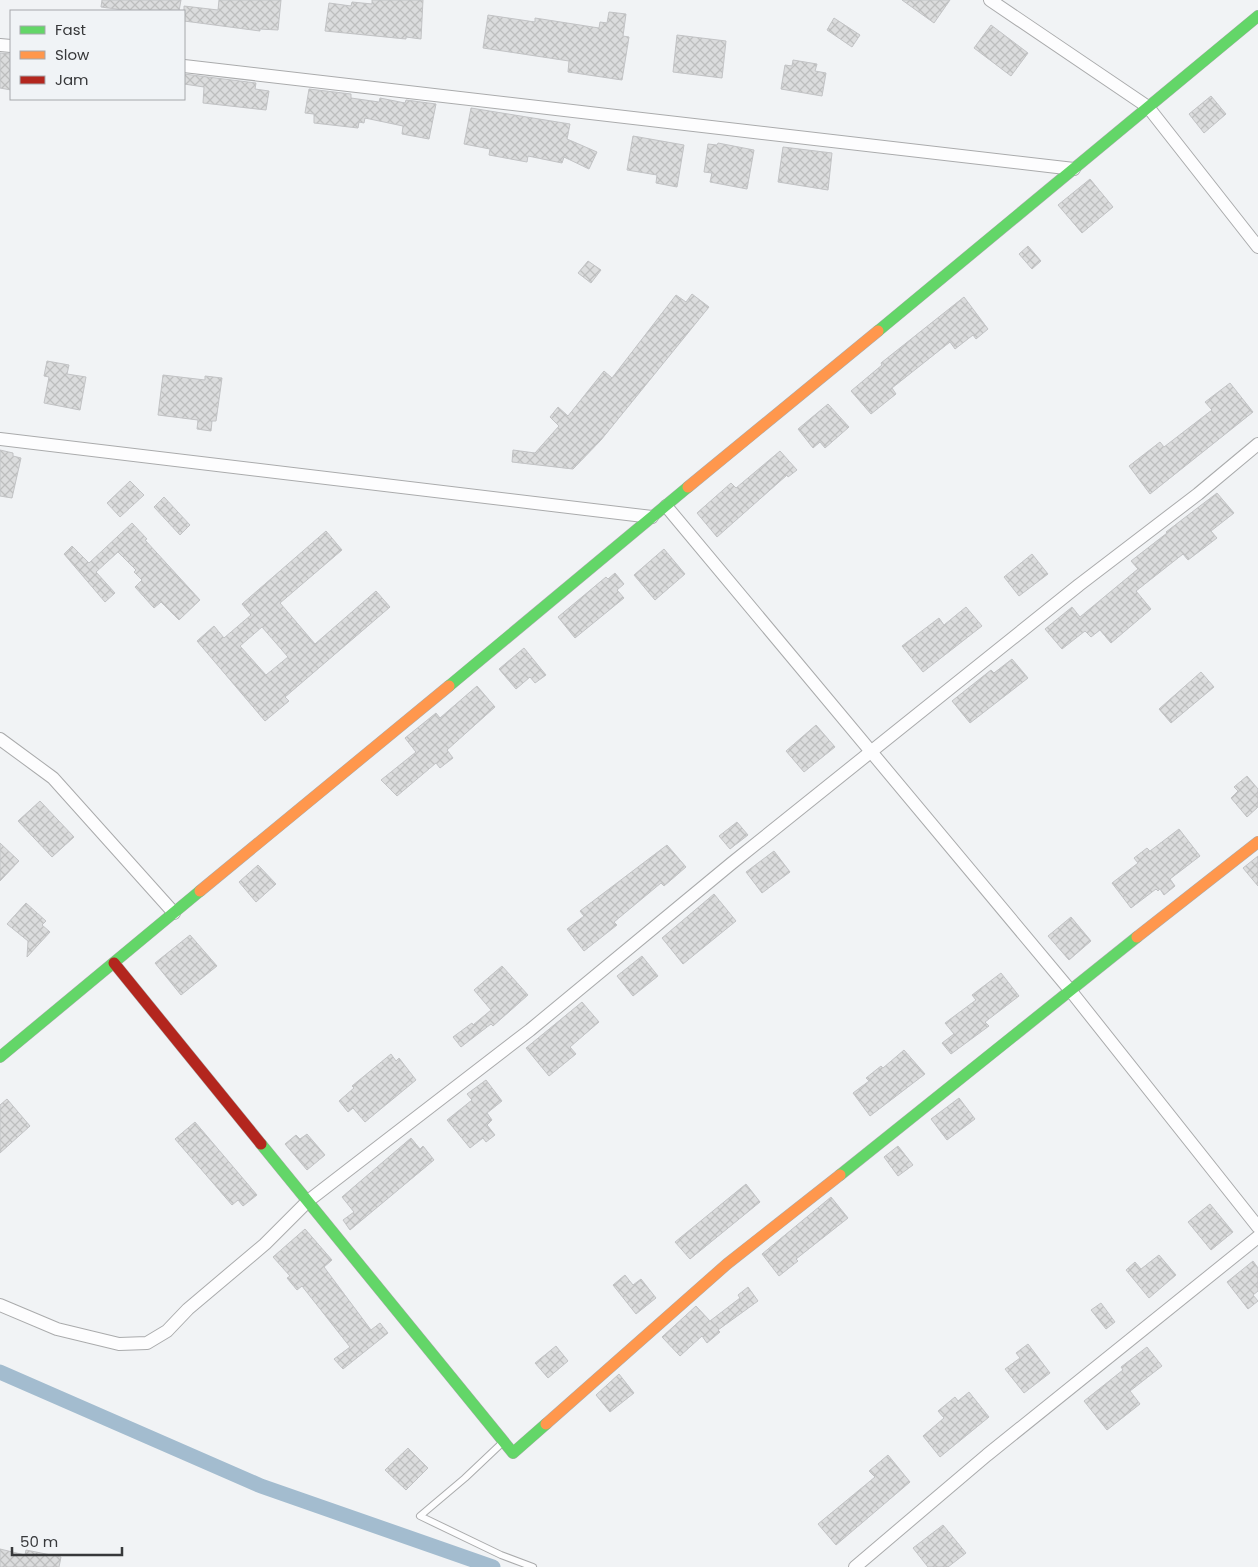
<svg xmlns="http://www.w3.org/2000/svg" width="1258" height="1567" font-family="Poppins,sans-serif">
	<style>
		.lines { fill: none; stroke-linecap: round; stroke-linejoin: round }
		.canal { stroke: #a3bccf; stroke-width: 15 }
		.building { fill: url(#building-cross-hatch); stroke: #c2c3c5; fill-rule: evenodd }
		.lane-casing { stroke: #aaabac; stroke-width: 8 }
		.street-casing { stroke: #aaabac; stroke-width: 14 }
		.fast-casing { stroke: #aaabac; stroke-width: 12 }
		.slow-casing { stroke: #aaabac; stroke-width: 12 }
		.jam-casing { stroke: #aaabac; stroke-width: 12 }
		.lane { stroke: #fdfdfe; stroke-width: 6 }
		.street { stroke: #fdfdfe; stroke-width: 12 }
		.fast { stroke: #63d668; stroke-width: 11 }
		.slow { stroke: #ff974d; stroke-width: 11 }
		.jam { stroke: #b3261e; stroke-width: 11 }
	</style>
	<defs>
		<pattern id="building-cross-hatch" width="8" height="8" patternUnits="userSpaceOnUse" patternTransform="scale(1.25)"><rect width="8" height="8" fill="#dbdcdd"/><path d="M0 0l8 8M0 8l8-8" fill="none" stroke="#bdbebe"/></pattern>
	</defs>
	<rect width="100%" height="100%" fill="#f1f3f5"/>
	<g class="lines">
		<path class="canal" d="M0 1372 261 1486 493 1567"/>
	</g>
	<g class="building">
		<path d="M102 0H181L179 11H131L101 7Z"/>
		<path d="M219 0H281L278 30 260 29V31L184 21V6L218 10Z"/>
		<path d="M372 0H423L421 39 406 37V39L325 31 329 3 351 6 352 2 372 4Z"/>
		<path d="M902 0H950L934 23Z"/>
		<path d="M609 12 626 14 623 36 629 37 622 80 568 72 569 61 483 48 488 15 535 22V18L599 28 600 22 607 23Z"/>
		<path d="M834 18 860 35 852 47 827 30Z"/>
		<path d="M991 25 1028 53 1011 76 974 48Z"/>
		<path d="M677 35 726 41 722 78 673 72Z"/>
		<path d="M0 53 11 54V90L0 88Z"/>
		<path d="M793 60 817 64 815 71 826 73 822 96 781 89 785 65 792 66Z"/>
		<path d="M184 74 256 83 255 89 269 91 266 110 203 103 204 87 184 84Z"/>
		<path d="M309 89 351 94V98L379 102 380 98 405 103 406 100 436 104 429 139 402 134 403 126 365 118 364 123 359 122 358 128 314 123V114L305 113Z"/>
		<path d="M1211 96 1226 114 1204 133 1189 114Z"/>
		<path d="M471 108 570 124 567 139 597 152 589 169 564 157 562 163 528 156 527 162 489 155 490 149 464 144Z"/>
		<path d="M633 136 684 145 677 187 656 183 657 175 627 170Z"/>
		<path d="M718 143 754 150 747 189 710 182 712 173 704 172 708 144 717 145Z"/>
		<path d="M783 147 832 153 828 190 778 182Z"/>
		<path d="M1090 179 1113 207 1082 233 1058 205Z"/>
		<path d="M1028 246 1041 261 1032 269 1019 254Z"/>
		<path d="M588 261 601 270 591 283 578 273Z"/>
		<path d="M692 294 709 307 601 440 573 469 512 462 513 450 535 453 559 426 550 417 558 407 568 416 604 371 612 378 676 295 686 302Z"/>
		<path d="M964 297 988 329 976 339 973 335 955 349 950 342 892 388 896 394 871 414 851 391 882 365 881 363Z"/>
		<path d="M47 361 69 365 67 374 86 377 80 410 44 403 49 377 44 376Z"/>
		<path d="M163 375 205 380V376L222 378 216 421H212L211 431 197 429 198 420 158 415Z"/>
		<path d="M1230 383 1253 412 1150 494 1129 466 1160 442 1164 447 1212 410 1205 402Z"/>
		<path d="M828 404 849 427 825 448 820 442 813 448 798 429Z"/>
		<path d="M0 450 13 453V456L21 458 12 498 0 496Z"/>
		<path d="M780 451 797 470 788 477 787 475 717 537 697 513 731 483 736 488Z"/>
		<path d="M130 481 144 495 120 517 107 503Z"/>
		<path d="M1217 493 1234 513 1211 531 1217 538 1188 560 1183 554 1136 591 1151 609 1111 643 1100 630 1091 637 1085 631 1062 649 1045 629 1072 607 1080 617 1138 569 1131 561 1167 533 1166 532Z"/>
		<path d="M164 497 190 525 180 535 154 507Z"/>
		<path d="M132 523 147 539 145 540 200 600 179 620 161 602 154 608 135 587 142 580 134 572 136 570 118 552 96 572 115 593 105 602 64 554 72 546 89 563Z"/>
		<path d="M326 531 342 550 280 603 315 644 376 591 390 607 285 697 289 701 265 721 197 641 214 626 224 638 251 615 242 604ZM262 627 288 657 266 675 240 646Z"/>
		<path d="M664 549 685 574 655 600 634 575Z"/>
		<path d="M1032 554 1048 574 1019 596 1004 577Z"/>
		<path d="M615 573 624 584 617 590 624 598 575 638 558 617 606 577 608 579Z"/>
		<path d="M966 607 982 626 923 672 902 646 939 618 944 625Z"/>
		<path d="M524 648 546 675 535 683 530 677 516 689 499 669Z"/>
		<path d="M1012 659 1028 678 970 723 952 701 991 670 994 673Z"/>
		<path d="M1201 672 1214 687 1171 723 1159 709Z"/>
		<path d="M477 686 495 707 447 750 453 758 440 768 436 763 397 796 381 780 416 752 405 738 436 713 440 718Z"/>
		<path d="M816 725 835 747 804 772 786 751Z"/>
		<path d="M1247 776 1258 789V807L1247 817 1231 798 1238 791 1234 787Z"/>
		<path d="M40 801 74 837 52 857 18 821Z"/>
		<path d="M737 822 748 835 730 849 719 836Z"/>
		<path d="M1179 829 1200 856 1170 879 1175 886 1164 895 1160 889 1158 891 1156 889 1131 908 1112 883 1138 863 1134 858 1147 848 1150 851Z"/>
		<path d="M0 843 19 861 0 881Z"/>
		<path d="M667 845 686 867 664 886 661 883 614 922 617 925 584 951 567 929 584 916 580 911Z"/>
		<path d="M774 851 790 872 762 893 746 872Z"/>
		<path d="M1258 856V886L1243 868Z"/>
		<path d="M258 865 276 884 256 902 239 882Z"/>
		<path d="M714 894 736 921 683 964 662 938Z"/>
		<path d="M26 903 46 921 42 925 50 932 27 957 28 941 7 924Z"/>
		<path d="M1071 917 1091 941 1069 960 1048 936Z"/>
		<path d="M190 935 217 966 181 995 155 963Z"/>
		<path d="M642 956 658 976 633 996 617 976Z"/>
		<path d="M502 966 528 995 493 1026 491 1024 461 1047 453 1037 472 1023 473 1025 491 1010 474 990Z"/>
		<path d="M1001 973 1019 996 985 1022 989 1026 951 1054 942 1043 954 1034 945 1023 976 1000 972 995Z"/>
		<path d="M582 1002 599 1022 570 1047 576 1054 549 1076 526 1048Z"/>
		<path d="M904 1050 925 1074 870 1116 853 1093 869 1081 866 1078 881 1066 883 1068Z"/>
		<path d="M391 1054 396 1061 399 1058 416 1080 365 1122 353 1108 348 1112 339 1101 354 1088 352 1086Z"/>
		<path d="M486 1080 502 1101 487 1113 492 1120 487 1125 495 1135 486 1142 483 1138 470 1148 447 1120 472 1100 467 1094Z"/>
		<path d="M959 1098 975 1119 947 1140 931 1119Z"/>
		<path d="M7 1099 30 1126 0 1153V1105Z"/>
		<path d="M195 1122 257 1195 243 1206 238 1200 232 1205 175 1139Z"/>
		<path d="M307 1134 325 1155 307 1170 285 1144 296 1135 300 1139Z"/>
		<path d="M411 1138 420 1149 423 1146 434 1160 350 1230 343 1220 354 1212 342 1197Z"/>
		<path d="M898 1146 913 1165 898 1176 884 1157Z"/>
		<path d="M746 1184 760 1202 690 1259 675 1242Z"/>
		<path d="M831 1197 848 1218 796 1259 798 1261 779 1276 762 1254Z"/>
		<path d="M1210 1204 1233 1232 1211 1250 1188 1222Z"/>
		<path d="M305 1229 332 1260 324 1267 371 1330 380 1323 388 1333 343 1369 334 1359 350 1347 302 1286 297 1290 287 1278 290 1276 273 1257Z"/>
		<path d="M1159 1255 1176 1275 1149 1298 1126 1270 1135 1262 1141 1269Z"/>
		<path d="M1253 1261 1258 1268V1291L1253 1295 1258 1301 1248 1309 1227 1282Z"/>
		<path d="M625 1275 633 1285 641 1279 656 1298 636 1314 613 1285Z"/>
		<path d="M748 1287 758 1301 718 1330 720 1332 707 1343 702 1336 680 1356 662 1337 696 1306 710 1321 740 1298 738 1295Z"/>
		<path d="M1101 1303 1115 1322 1106 1329 1091 1310Z"/>
		<path d="M1028 1344 1050 1373 1024 1393 1005 1369 1020 1358 1016 1353Z"/>
		<path d="M556 1346 568 1361 548 1378 535 1363Z"/>
		<path d="M1147 1347 1162 1366 1130 1391 1140 1404 1107 1430 1084 1401 1123 1370 1121 1367Z"/>
		<path d="M619 1374 634 1393 610 1412 596 1395Z"/>
		<path d="M969 1392 989 1417 940 1457 923 1436 944 1418 938 1411 955 1397 958 1401Z"/>
		<path d="M408 1448 428 1468 406 1490 385 1470Z"/>
		<path d="M888 1455 910 1482 836 1545 818 1524 875 1477 869 1471Z"/>
		<path d="M943 1525 966 1553 948 1567H928L913 1548Z"/>
		<path d="M0 1549 25 1555 26 1550 61 1557 59 1567H0Z"/>
	</g>
	<g class="lines">
		<g class="lane-casing">
			<path id="lane" d="M502 1443 465 1478 420 1516 501 1555 533 1567"/>
		</g>
		<g class="street-casing">
			<g id="street">
				<path d="M990 0 1148 107 1258 247"/>
				<path d="M0 45 11 46"/>
				<path d="M184 66 1074 169"/>
				<path d="M0 439 652 517"/>
				<path d="M666 506 1070 990 1258 1227"/>
				<path d="M0 739 53 778 174 913"/>
				<path d="M0 1305 57 1329 119 1344 147 1343 167 1331 188 1309 265 1244 308 1201 530 1030 732 863 1079 585 1198 494 1258 444"/>
				<path d="M855 1567 987 1455 1258 1237"/>
			</g>
		</g>
		<g class="fast-casing">
			<g id="fast">
				<path d="M878 331 1258 16"/>
				<path d="M449 686 688 487"/>
				<path d="M0 1057 200 891"/>
				<path d="M261 1144 513 1453 546 1424"/>
				<path d="M840 1175 1137 937"/>
			</g>
		</g>
		<g class="slow-casing">
			<g id="slow">
				<path d="M688 487 878 331"/>
				<path d="M200 891 449 686"/>
				<path d="M1137 937 1258 842"/>
				<path d="M546 1424 727 1264 840 1175"/>
			</g>
		</g>
		<g class="jam-casing">
			<path id="jam" d="M114 963 261 1144"/>
		</g>
		<use href="#lane" class="lane"/>
		<use href="#street" class="street"/>
		<use href="#fast" class="fast"/>
		<use href="#slow" class="slow"/>
		<use href="#jam" class="jam"/>
	</g>
	<rect x="10" y="10" width="175" height="90" fill="#f0f3f6" stroke="#a6a8ab"/>
	<rect x="20" y="26" width="25" height="8" fill="#63d668" stroke="#a6a8ab"/>
	<text x="55" y="35" font-size="15" fill="#37383a">Fast</text>
	<rect x="20" y="51" width="25" height="8" fill="#ff974d" stroke="#a6a8ab"/>
	<text x="55" y="60" font-size="15" fill="#37383a">Slow</text>
	<rect x="20" y="76" width="25" height="8" fill="#b3261e" stroke="#a6a8ab"/>
	<text x="55" y="85" font-size="15" fill="#37383a">Jam</text>
	<path d="M12 1547v8h110v-8" fill="none" stroke="#37383a" stroke-width="2.5"/>
	<text x="20" y="1547" font-size="15" fill="#37383a" stroke="#f0f3f6" stroke-width="4" paint-order="stroke">50 m</text>
</svg>
